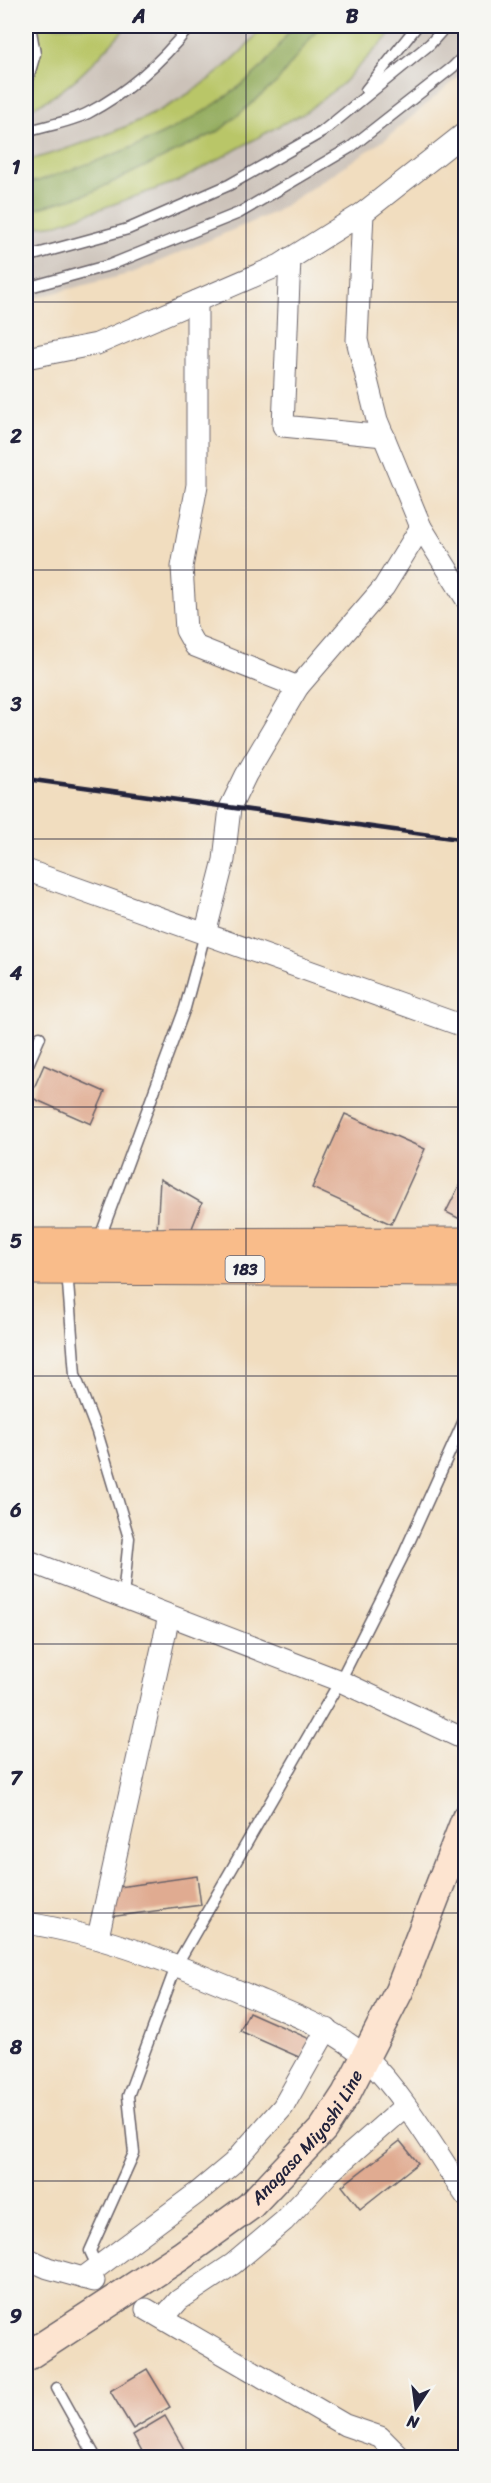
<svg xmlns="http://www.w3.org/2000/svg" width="491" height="2483" font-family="Sriracha,sans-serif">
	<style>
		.industrial { fill: #ccc2b9 }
		.green { fill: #b9c667; stroke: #6e7451; stroke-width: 1.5 }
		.forest { fill: #92ab5c; stroke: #5a664c; stroke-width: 1.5 }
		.building { fill: #e0ab91 }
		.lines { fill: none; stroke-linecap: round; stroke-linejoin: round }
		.lane-casing { stroke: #6a6369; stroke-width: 13 }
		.street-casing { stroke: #6a6369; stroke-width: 23 }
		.secondary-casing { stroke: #6a6369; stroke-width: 31 }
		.highway-casing { stroke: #6a6369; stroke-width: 35 }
		.lane { stroke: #fff; stroke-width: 10 }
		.street { stroke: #fff; stroke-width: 21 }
		.secondary { stroke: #fde4d0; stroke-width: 28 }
		.highway { stroke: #f9bc8a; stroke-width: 33 }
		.rail { stroke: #22223b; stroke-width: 4.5 }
		.grid { fill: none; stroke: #22223b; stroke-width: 1.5; stroke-opacity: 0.55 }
		.labels { text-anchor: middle; stroke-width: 5; stroke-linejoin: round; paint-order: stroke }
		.shield { fill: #f6f6f2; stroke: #626272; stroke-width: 1.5 }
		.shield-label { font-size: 16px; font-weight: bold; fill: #22223b }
		.street-label { font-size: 18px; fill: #22223b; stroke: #f6f6f2 }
		.neatline { fill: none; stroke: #22223b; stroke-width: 2 }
		.grid-label { font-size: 20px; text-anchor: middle; font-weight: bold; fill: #22223b }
	</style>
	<rect width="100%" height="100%" fill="#f6f6f2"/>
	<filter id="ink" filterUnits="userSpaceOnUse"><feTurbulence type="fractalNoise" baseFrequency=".0167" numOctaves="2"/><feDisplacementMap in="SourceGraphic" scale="12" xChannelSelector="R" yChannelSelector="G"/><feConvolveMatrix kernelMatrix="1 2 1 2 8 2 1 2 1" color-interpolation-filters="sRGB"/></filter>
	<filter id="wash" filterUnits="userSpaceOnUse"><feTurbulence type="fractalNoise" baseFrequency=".008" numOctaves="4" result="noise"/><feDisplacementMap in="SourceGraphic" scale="24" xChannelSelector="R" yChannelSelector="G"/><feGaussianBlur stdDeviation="1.35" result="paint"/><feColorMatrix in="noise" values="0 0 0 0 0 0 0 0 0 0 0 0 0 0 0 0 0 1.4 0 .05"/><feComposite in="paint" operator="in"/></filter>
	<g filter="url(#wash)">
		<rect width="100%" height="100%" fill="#f1ddbf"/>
		<path class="industrial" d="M26 26H465V71L387 138 275 212 132 273 26 300Z"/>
		<g class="green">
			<path d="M39 26H127C98 58 67 95 26 110L39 51Z"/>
			<path d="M263 26H398L342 84 303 114 284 123 181 180 58 224 26 228V161C112 137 208 100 263 26Z"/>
		</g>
		<path class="forest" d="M293 26H320L277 82 219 131 90 193 26 212V183L38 181C121 153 198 128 263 66 274 55 283 39 293 26Z"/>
		<g id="blocks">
			<g class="building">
				<path d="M44 1065 105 1092 91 1124 30 1097Z"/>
				<path d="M345 1114 425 1149 391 1224 312 1188Z"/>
				<path d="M466 1172V1222L446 1212Z"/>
				<path d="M160 1179 202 1203 190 1233 157 1232Z"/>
				<path d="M197 1876 201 1905 109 1917 105 1889Z"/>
				<path d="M249 2012 310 2039 301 2058 240 2031Z"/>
				<path d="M400 2141 418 2163 360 2209 342 2186Z"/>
				<path d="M147 2369 170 2407 133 2429 110 2391Z"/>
				<path d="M165 2416 189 2458H146L133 2435Z"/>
			</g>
		</g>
	</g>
	<g filter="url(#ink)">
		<use href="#blocks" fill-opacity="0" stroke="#6a6369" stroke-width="1.5"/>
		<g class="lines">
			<g class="lane-casing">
				<g id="lane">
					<path d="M26 85 35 54 30 26"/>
					<path d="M366 90 417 26"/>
					<path d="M26 132C45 126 70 122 88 113 128 92 162 61 190 26"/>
					<path d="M26 257 128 229 229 185 322 132 430 44 446 26"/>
					<path d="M26 288 110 265 239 213 351 147 453 67 466 54"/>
					<path d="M26 1069 40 1037"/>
					<path d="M99 1240 185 1008 205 934"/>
					<path d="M67 1270 75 1375 97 1432 129 1538 123 1597"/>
					<path d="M97 2266 90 2251 134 2153 128 2096 177 1964 340 1681 402 1558 466 1416"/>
					<path d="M57 2388 96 2458"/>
				</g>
			</g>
			<g class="street-casing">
				<g id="street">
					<path d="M363 213 357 340 377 420 421 527 466 599"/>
					<path d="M290 258 283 426 384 436"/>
					<path d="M197 301V485L182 567 186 630 195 646 298 687 246 775 230 808 224 860 205 934"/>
					<path d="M26 358 97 344 280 265 363 213 466 132"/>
					<path d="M298 687 384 587 421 527"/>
					<path d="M26 870 466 1027"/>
					<path d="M26 1560 340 1681 466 1740"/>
					<path d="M26 1923C106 1935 180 1966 255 1998 294 2015 336 2029 367 2059 404 2095 436 2152 466 2196"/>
					<path d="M98 1937 169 1616"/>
					<path d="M26 2258 48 2268 94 2281"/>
					<path d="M83 2278 197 2193 233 2163 283 2107 327 2029"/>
					<path d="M146 2309 345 2425 380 2437 401 2458"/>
					<path d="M163 2318 179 2300 233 2264 284 2221 330 2172 405 2106"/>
				</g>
			</g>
			<g class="secondary-casing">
				<g id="secondary">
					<path id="s1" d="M26 2357 181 2256 250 2206 323 2129 346 2094 399 1991 466 1818"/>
				</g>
			</g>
			<g class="highway-casing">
				<g id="highway">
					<path d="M26 1245 466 1244"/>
					<path d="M26 1268 466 1270"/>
				</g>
			</g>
			<use href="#lane" class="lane"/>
			<use href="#street" class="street"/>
			<use href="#secondary" class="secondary"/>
			<use href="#highway" class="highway"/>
			<path class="rail" d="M26 779 466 840"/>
		</g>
	</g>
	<path class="grid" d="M246 26V2458M26 302H466M26 570H466M26 839H466M26 1107H466M26 1376H466M26 1644H466M26 1913H466M26 2181H466"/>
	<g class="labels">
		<rect class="shield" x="225.5" y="1256" width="39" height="26" rx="4.5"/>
		<g class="shield-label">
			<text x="245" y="1275">183</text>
		</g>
		<g class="street-label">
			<text dy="6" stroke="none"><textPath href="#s1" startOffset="360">Anagasa Miyoshi Line</textPath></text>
		</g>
	</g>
	<rect width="491" height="2483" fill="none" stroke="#f6f6f2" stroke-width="66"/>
	<g transform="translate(416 2408) rotate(193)" stroke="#f6f6f2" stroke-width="4.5" paint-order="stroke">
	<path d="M0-4.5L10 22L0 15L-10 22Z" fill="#22223b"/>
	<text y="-9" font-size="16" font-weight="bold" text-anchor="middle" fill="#22223b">N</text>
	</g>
	<rect x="33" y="33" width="425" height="2417" class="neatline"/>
	<g class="grid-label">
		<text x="139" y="23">A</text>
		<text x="352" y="23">B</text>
		<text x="16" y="174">1</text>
		<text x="16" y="443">2</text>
		<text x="16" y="711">3</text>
		<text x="16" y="980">4</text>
		<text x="16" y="1248">5</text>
		<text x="16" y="1517">6</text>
		<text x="16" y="1785">7</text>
		<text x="16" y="2054">8</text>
		<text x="16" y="2323">9</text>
	</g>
</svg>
